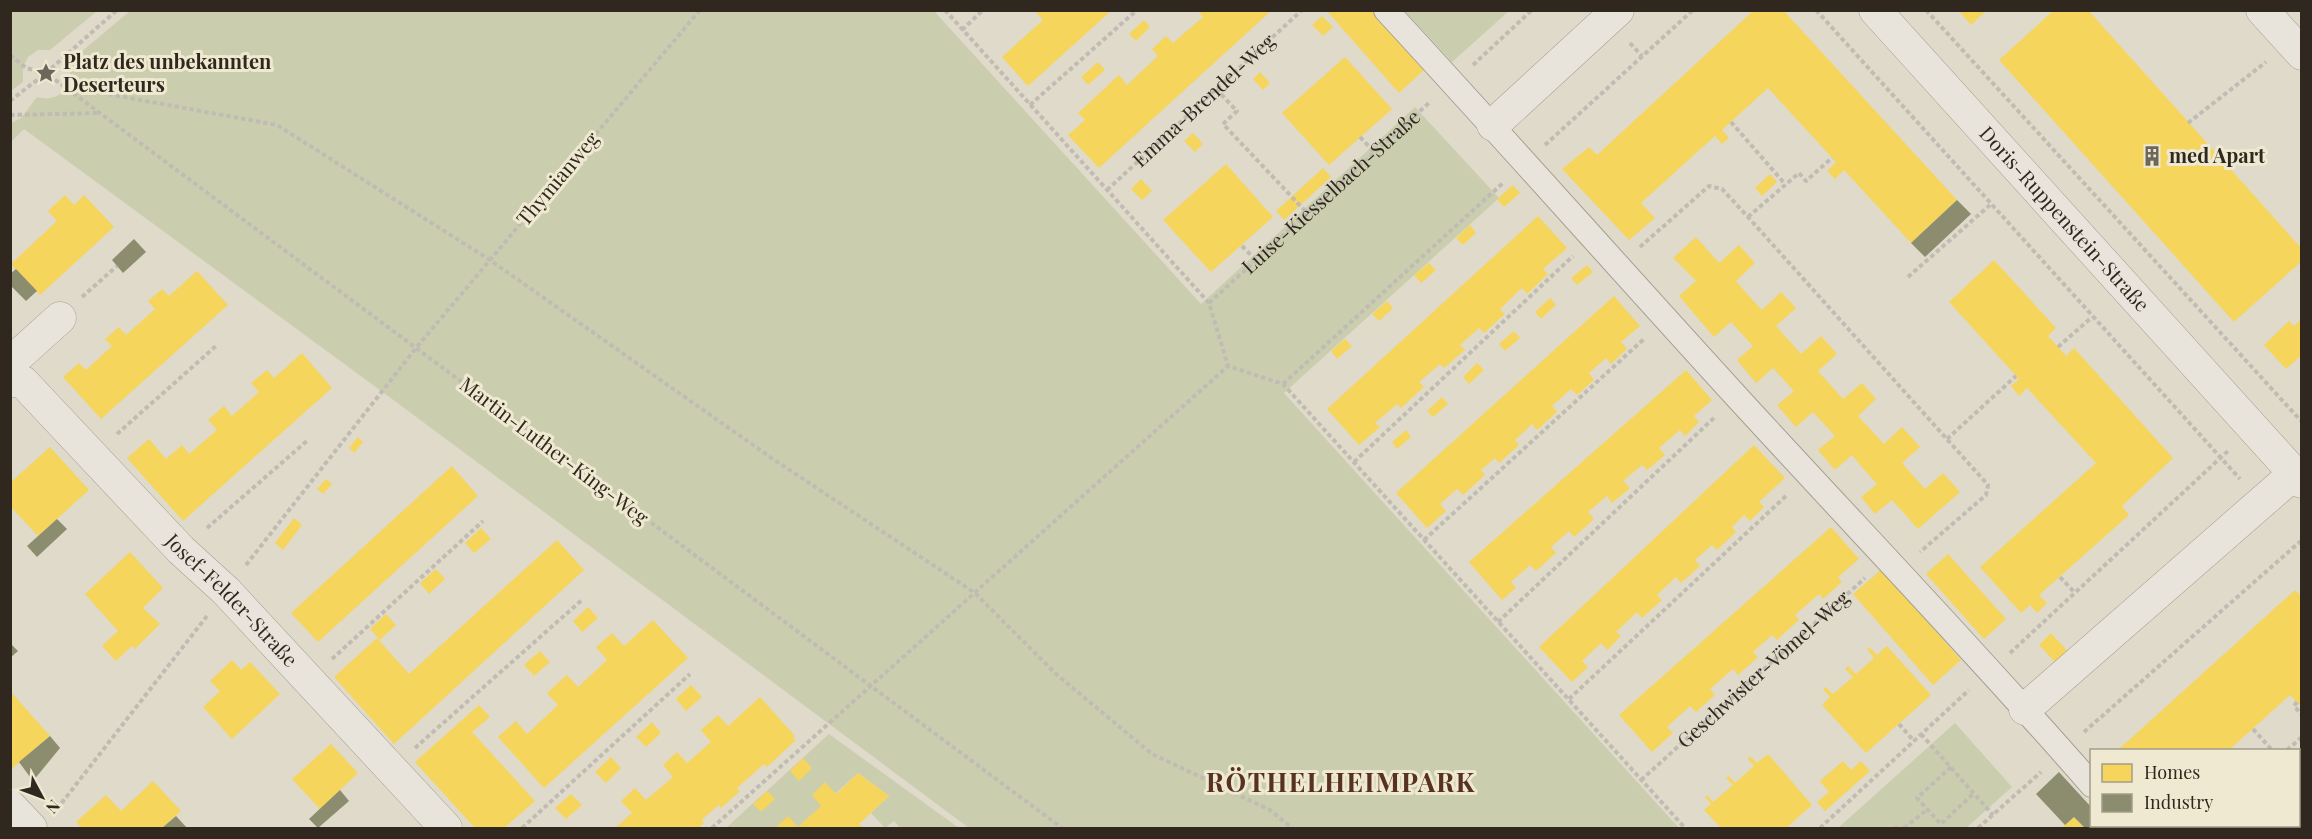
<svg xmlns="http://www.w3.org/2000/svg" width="2312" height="839" font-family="'Playfair Display',serif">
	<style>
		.green { fill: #cbceae }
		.homes { fill: #f6d55c }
		.industry { fill: #8c8c6e }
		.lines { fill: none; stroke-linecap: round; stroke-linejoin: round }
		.pedestrian-casing { stroke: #a49f94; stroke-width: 26 }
		.minor-casing { stroke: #a49f94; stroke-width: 33 }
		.path { stroke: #c0bcb3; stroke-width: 4; stroke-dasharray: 4.5 3; stroke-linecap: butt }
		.pedestrian { stroke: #e8e4db; stroke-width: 24 }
		.minor { stroke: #e8e4db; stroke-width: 32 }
		.labels { text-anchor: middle; stroke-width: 6; stroke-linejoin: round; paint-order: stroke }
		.poi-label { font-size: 20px; font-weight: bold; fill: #30281e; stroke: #f0e9d1; text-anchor: start }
		.street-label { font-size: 20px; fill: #30281e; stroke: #f0e9d1 }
		.district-label { font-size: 26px; font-weight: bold; letter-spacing: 1.5px; fill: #573223; stroke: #f0e9d1 }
	</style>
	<rect width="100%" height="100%" fill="#dfdaca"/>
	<g class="green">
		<path d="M10 11 11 10 97 11 50 50H38L28 57 23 67V82L11 91Z"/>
		<path d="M130 11H934L1201 304 1415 107 1499 198 1284 393 1679 828H969L388 396 24 129 11 142V123L21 118 37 97C60 104 76 84 68 63Z"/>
		<path d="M1405 11H1509L1452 62Z"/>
		<path d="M1955 723 2012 787 1966 828H1838Z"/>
		<path d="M829 734 959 828H900L894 821 885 828 871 813 889 796 858 773 797 828H726Z"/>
	</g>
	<g class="homes">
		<path d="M1034 10H1112L1028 86 1002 57 1043 20Z"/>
		<path d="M1197 10H1272L1099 168 1068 135 1085 120 1078 113 1119 75 1127 85 1158 56 1152 49 1166 36 1173 43 1203 17Z"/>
		<path d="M1326 10H1371L1424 70 1399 93Z"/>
		<path d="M1754 10H1783L1957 200 1911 243 1844 170 1835 179 1827 171 1836 162 1768 88 1722 130 1729 138 1722 144 1715 136 1641 203 1655 218 1629 240 1562 169 1589 147 1597 155Z"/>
		<path d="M1958 10H1987L1971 25Z"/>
		<path d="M2054 10H2088L2302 249V261L2234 322 1999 60Z"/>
		<path d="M1322 16 1333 27 1323 36 1312 25Z"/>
		<path d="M1144 20 1150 27 1136 41 1129 34Z"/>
		<path d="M1345 57 1392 109 1329 165 1282 113Z"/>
		<path d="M1098 62 1105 70 1088 85 1081 77Z"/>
		<path d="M1260 72 1270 83 1263 90 1253 79Z"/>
		<path d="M1193 133 1203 144 1195 152 1184 141Z"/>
		<path d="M1226 164 1273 217 1211 272 1163 220Z"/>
		<path d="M1323 168 1331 177 1284 220 1276 211Z"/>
		<path d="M1770 174 1777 182 1762 196 1755 188Z"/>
		<path d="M1141 179 1152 191 1142 200 1131 189Z"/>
		<path d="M1513 185 1520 193 1504 207 1497 199Z"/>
		<path d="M65 195 74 205 84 195 114 227 40 295 11 264 57 221 48 211Z"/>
		<path d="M1538 216 1567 248 1543 269 1548 274 1527 294 1522 288 1500 309 1505 314 1484 333 1479 328 1460 345 1465 350 1444 368 1440 364 1419 382 1424 387 1401 408 1397 404 1375 423 1380 427 1359 445 1327 409Z"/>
		<path d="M1470 225 1476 233 1463 245 1456 238Z"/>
		<path d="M1696 237 1719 263 1739 245 1755 263 1736 281 1748 295 1762 310 1781 292 1796 308 1776 326 1801 354 1821 336 1837 354 1818 371 1843 399 1862 383 1876 399 1858 416 1884 444 1902 427 1920 447 1902 463 1925 489 1943 473 1960 492 1918 529 1892 500 1875 514 1861 497 1877 484 1860 465 1852 455 1835 470 1818 450 1835 436 1813 412 1796 427 1777 405 1794 391 1773 368 1756 383 1737 360 1753 346 1731 322 1714 337 1679 296 1696 281 1673 258Z"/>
		<path d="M1994 260 2056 328 2048 336 2058 347 2066 356 2074 348 2173 458 2122 506 2129 515 2039 595 2047 603 2037 613 2030 605 2021 613 1980 567 2096 463 2027 388 2019 396 2011 386 2019 379 1949 302Z"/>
		<path d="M1429 263 1436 270 1421 283 1414 275Z"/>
		<path d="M1587 265 1593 272 1577 285 1571 278Z"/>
		<path d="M197 271 228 305 101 419 63 377 79 363 86 370 112 346 105 339 119 327 126 335 155 309 148 301 162 289 169 296Z"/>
		<path d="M1614 296 1640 326 1621 342 1627 349 1611 364 1606 358 1589 373 1594 380 1577 395 1571 389 1552 406 1557 412 1537 430 1532 424 1515 440 1519 445 1499 463 1495 458 1481 470 1485 475 1463 495 1457 489 1440 504 1446 511 1427 528 1396 493Z"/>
		<path d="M1550 298 1556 305 1541 319 1535 312Z"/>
		<path d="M1387 301 1393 308 1379 321 1372 314Z"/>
		<path d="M2302 319V355L2286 369 2264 345 2289 321 2294 326Z"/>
		<path d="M1514 331 1520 338 1505 351 1499 344Z"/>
		<path d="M1345 339 1352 346 1337 359 1331 351Z"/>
		<path d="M302 353 332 388 183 521 127 458 149 439 166 459 182 445 189 454 217 430 208 420 224 406 232 416 259 392 251 383 267 370 274 378Z"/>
		<path d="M1477 363 1484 370 1469 384 1463 377Z"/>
		<path d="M1686 370 1712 400 1694 416 1699 422 1685 436 1680 430 1659 448 1665 455 1647 470 1642 465 1623 481 1630 488 1612 503 1607 496 1588 512 1594 519 1574 537 1569 531 1551 547 1556 553 1536 571 1530 565 1511 582 1516 588 1502 600 1469 562Z"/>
		<path d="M1442 397 1448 404 1433 417 1427 411Z"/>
		<path d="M1406 430 1411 437 1397 449 1392 442Z"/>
		<path d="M358 437 363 442 354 453 349 448Z"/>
		<path d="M1754 445 1785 478 1759 502 1764 507 1750 521 1744 515 1732 527 1736 532 1717 550 1712 545 1695 560 1700 566 1681 583 1676 577 1657 595 1662 600 1642 618 1637 612 1616 632 1621 636 1607 650 1601 643 1582 661 1588 667 1572 682 1539 647Z"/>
		<path d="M50 447 89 490 38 536 10 506V483Z"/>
		<path d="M452 466 478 496 318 642 291 613Z"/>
		<path d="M326 479 332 484 323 494 317 489Z"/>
		<path d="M294 518 302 525 283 550 275 543Z"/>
		<path d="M1831 527 1859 559 1838 577 1842 582 1823 599 1819 594 1795 615 1799 620 1777 640 1772 635 1753 652 1758 657 1738 675 1733 669 1710 689 1715 695 1696 712 1690 706 1667 727 1673 733 1652 752 1619 715Z"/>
		<path d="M481 528 491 539 474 553 465 543Z"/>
		<path d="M557 540 584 570 394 744 334 677 377 638 409 674Z"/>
		<path d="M130 552 163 588 143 608 160 624 135 649 132 646 116 661 102 646 118 631 85 594Z"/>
		<path d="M1948 554 2006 619 1984 639 1926 574Z"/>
		<path d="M436 569 445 579 429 594 420 583Z"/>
		<path d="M1882 569 1961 660 1933 685 1853 594Z"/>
		<path d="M2295 590 2302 597V707L2290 695 2229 750H2118Z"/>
		<path d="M588 607 598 618 582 632 573 621Z"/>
		<path d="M386 614 396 625 380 640 370 629Z"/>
		<path d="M653 620 688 658 544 788 498 737 516 721 527 734 558 705 547 693 567 675 578 687 607 660 596 647 612 633 624 646Z"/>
		<path d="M2051 633 2070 654 2058 665 2039 645Z"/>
		<path d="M1887 646 1931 695 1866 753 1822 705 1830 697 1823 689 1826 687 1833 694 1853 677 1845 669 1848 666 1856 674 1874 658 1867 649 1869 647 1877 655Z"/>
		<path d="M540 651 550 662 534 676 524 665Z"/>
		<path d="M232 660 241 670 250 662 280 694 232 739 203 707 220 691 210 681Z"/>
		<path d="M691 685 702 697 686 711 676 699Z"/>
		<path d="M10 691 50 736 10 770Z"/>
		<path d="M760 697 795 736 793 738 796 740 767 767 764 764 737 788 740 791 721 808 719 805 707 815 702 820 704 823 698 828H615L632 813 621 801 635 788 646 800 673 777 663 765 677 752 687 763 711 742 701 730 718 715 728 726Z"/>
		<path d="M479 705 490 717 472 732 535 801 504 828H475L415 762Z"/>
		<path d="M652 722 661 733 646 747 636 737Z"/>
		<path d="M331 744 358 773 320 809 292 779Z"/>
		<path d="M1768 754 1812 805 1786 828H1721L1704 810 1711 804 1705 797 1707 795 1713 802 1733 785 1726 778 1729 776 1735 783 1754 766 1748 759 1750 756 1757 763Z"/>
		<path d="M611 757 621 768 606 783 595 772Z"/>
		<path d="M803 758 812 768 799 781 790 771Z"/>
		<path d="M1843 761 1851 770 1861 761 1870 771 1825 811 1817 802 1829 792 1820 781Z"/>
		<path d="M858 773 889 796 859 824 864 828H775L788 816 798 827 821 806 812 795 825 782 836 794Z"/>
		<path d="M153 781 181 811 162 828H82L76 822 106 795 121 811Z"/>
		<path d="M2302 789V817L2298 813V792Z"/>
		<path d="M767 791 775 799 761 812 753 804Z"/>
		<path d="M571 794 582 805 566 819 555 808Z"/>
		<path d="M2074 817 2085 828H2061L2065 825Z"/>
	</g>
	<g class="industry">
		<path d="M1957 200 1971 214 1925 257 1911 243Z"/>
		<path d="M134 239 146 252 123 273 112 260Z"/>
		<path d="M16 269 37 291 26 301 10 285V274Z"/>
		<path d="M57 519 67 529 37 557 27 546Z"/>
		<path d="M10 643 18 651 10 658Z"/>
		<path d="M50 736 60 748 33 781 19 762Z"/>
		<path d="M2059 772 2092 808V826H2108L2111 828H2085L2074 817 2065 825 2036 794Z"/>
		<path d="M340 790 349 801 318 828 309 819Z"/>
		<path d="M176 816 187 828H162Z"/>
	</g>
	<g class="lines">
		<g class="pedestrian-casing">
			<g id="pedestrian">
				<path d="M1386 10C1504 138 1619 268 1736 396 1855 526 1977 653 2092 785"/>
				<path d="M2127 826 2129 828"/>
			</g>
		</g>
		<g class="minor-casing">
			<g id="minor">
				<path id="s4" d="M1875 10 2302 482"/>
				<path d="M2262 10 2302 54"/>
				<path d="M1493 125 1618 10"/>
				<path d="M10 363 60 318"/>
				<path id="s5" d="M10 381 23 382 181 550 226 591 446 828"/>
				<path d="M2025 709 2294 474"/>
				<path d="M10 806 31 828"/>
			</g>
		</g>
		<g class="path">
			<path d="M945 10 1209 303 1228 366 1283 384 1685 828"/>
			<path d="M1816 10 2240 479"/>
			<path d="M1926 10 2302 422"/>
			<path d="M962 30 983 10"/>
			<path d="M1630 43 1642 56"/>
			<path d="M10 55 26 68 46 73 1062 828"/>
			<path d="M1473 65 1532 10"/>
			<path d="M64 86 277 125 490 260 770 457 975 593 1056 674 1152 754 1270 810 1292 828"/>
			<path d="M1216 89 1237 111 1223 124 1308 214"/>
			<path d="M10 101 46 73 117 10"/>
			<path d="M1030 105 1137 10"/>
			<path d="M10 115 100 113"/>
			<path d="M1731 122 1785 184"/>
			<path d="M2188 123 2266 62"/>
			<path d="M1360 137 1374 152"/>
			<path d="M1545 145 1693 10"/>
			<path id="s1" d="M1107 190 1302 10"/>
			<path d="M1748 217 1799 173 1806 181 1832 158"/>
			<path d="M1242 246 1256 260"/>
			<path d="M1640 247 1709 186 1722 189 1748 217 1988 485 1986 495 1920 552"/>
			<path d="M1908 277 1990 205"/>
			<path d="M82 297 117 266"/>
			<path id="s2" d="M1209 303 1431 101"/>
			<path d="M2058 347 2092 317"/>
			<path d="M1283 384 1504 182"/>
			<path d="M117 434 216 346"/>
			<path d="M1947 439 2016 376"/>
			<path d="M1354 462 1573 256"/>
			<path d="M207 528 308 440"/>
			<path d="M1424 540 1645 338"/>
			<path d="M246 565 416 348 700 10"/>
			<path d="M2060 577 2075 593"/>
			<path d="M1498 622 1716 416"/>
			<path d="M2010 653 2229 450"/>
			<path d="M332 659 483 521"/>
			<path d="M1569 699 1787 495"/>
			<path d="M2297 702 2294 706 2302 715"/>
			<path d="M1899 724 1914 741"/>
			<path d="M2253 729 2272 750"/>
			<path d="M2084 732 2302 540"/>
			<path d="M1921 734 1993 815"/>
			<path d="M415 748 583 599"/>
			<path d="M2287 750 2302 737"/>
			<path d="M1951 767 1917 798 1941 824 1974 793"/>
			<path d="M2298 775 2302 772"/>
			<path id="s3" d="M1641 780 1865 578"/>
			<path d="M57 809 207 616"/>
			<path d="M2292 826 2294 828"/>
			<path d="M522 828 690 674"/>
			<path d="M712 828 1228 366"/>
			<path d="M1820 828 1969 690"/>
			<path d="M1894 828H1900"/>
			<path d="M1904 828 1928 809"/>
			<path d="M1978 828 2041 772"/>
			<path d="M2201 828 2204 826"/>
			<path d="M2241 828 2244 826"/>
		</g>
		<use href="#pedestrian" class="pedestrian"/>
		<use href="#minor" class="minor"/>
	</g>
	<defs>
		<g id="sight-bare" transform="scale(1.62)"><path d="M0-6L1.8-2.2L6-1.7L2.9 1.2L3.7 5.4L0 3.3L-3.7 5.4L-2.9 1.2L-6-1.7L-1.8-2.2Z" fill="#6d665a" stroke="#f0e9d1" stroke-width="2.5" paint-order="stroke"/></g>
		<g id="building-bare" transform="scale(1.62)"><path d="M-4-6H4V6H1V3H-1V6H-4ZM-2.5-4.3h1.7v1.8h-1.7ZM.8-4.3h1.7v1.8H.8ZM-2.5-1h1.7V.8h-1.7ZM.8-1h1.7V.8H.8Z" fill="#6d665a" stroke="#f0e9d1" stroke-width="2.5" paint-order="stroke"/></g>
	</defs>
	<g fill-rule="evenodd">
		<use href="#sight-bare" x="46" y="73"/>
		<use href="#building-bare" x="2152" y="156"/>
	</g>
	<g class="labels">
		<g class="poi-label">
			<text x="63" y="69">Platz des unbekannten<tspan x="63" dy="23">Deserteurs</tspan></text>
			<text x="2169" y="163">med Apart</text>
		</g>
		<g class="street-label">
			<text dy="7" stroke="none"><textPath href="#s1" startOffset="132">Emma-Brendel-Weg</textPath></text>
			<text transform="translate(558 179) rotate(-50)" y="7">Thymianweg</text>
			<text dy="7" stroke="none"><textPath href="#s2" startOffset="165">Luise-Kiesselbach-Straße</textPath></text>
			<text dy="7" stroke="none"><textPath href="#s4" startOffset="282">Doris-Ruppenstein-Straße</textPath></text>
			<text transform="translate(554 451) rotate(37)" y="7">Martin-Luther-King-Weg</text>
			<text dy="7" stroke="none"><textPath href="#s5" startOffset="315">Josef-Felder-Straße</textPath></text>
			<text dy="7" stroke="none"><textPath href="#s3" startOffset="165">Geschwister-Vömel-Weg</textPath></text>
		</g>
		<g class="district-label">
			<text x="1341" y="792">RÖTHELHEIMPARK</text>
		</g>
	</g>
	<rect width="2312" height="839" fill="none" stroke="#30281e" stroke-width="24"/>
	<rect x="2090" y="749" width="210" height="78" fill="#f0e9d1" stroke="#a39c89" stroke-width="1.5"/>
	<rect x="2102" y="764" width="30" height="18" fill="#f6d55c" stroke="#a39c89" stroke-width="1.5"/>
	<text x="2144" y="779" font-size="18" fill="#30281e">Homes</text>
	<rect x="2102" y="794" width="30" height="18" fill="#8c8c6e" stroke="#a39c89" stroke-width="1.5"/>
	<text x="2144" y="809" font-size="18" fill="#30281e">Industry</text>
	<g transform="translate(42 797) rotate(131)" stroke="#f0e9d1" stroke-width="4.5" paint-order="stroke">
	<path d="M0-4.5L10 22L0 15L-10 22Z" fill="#30281e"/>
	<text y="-9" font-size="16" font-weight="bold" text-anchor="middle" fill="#30281e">N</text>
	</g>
</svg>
